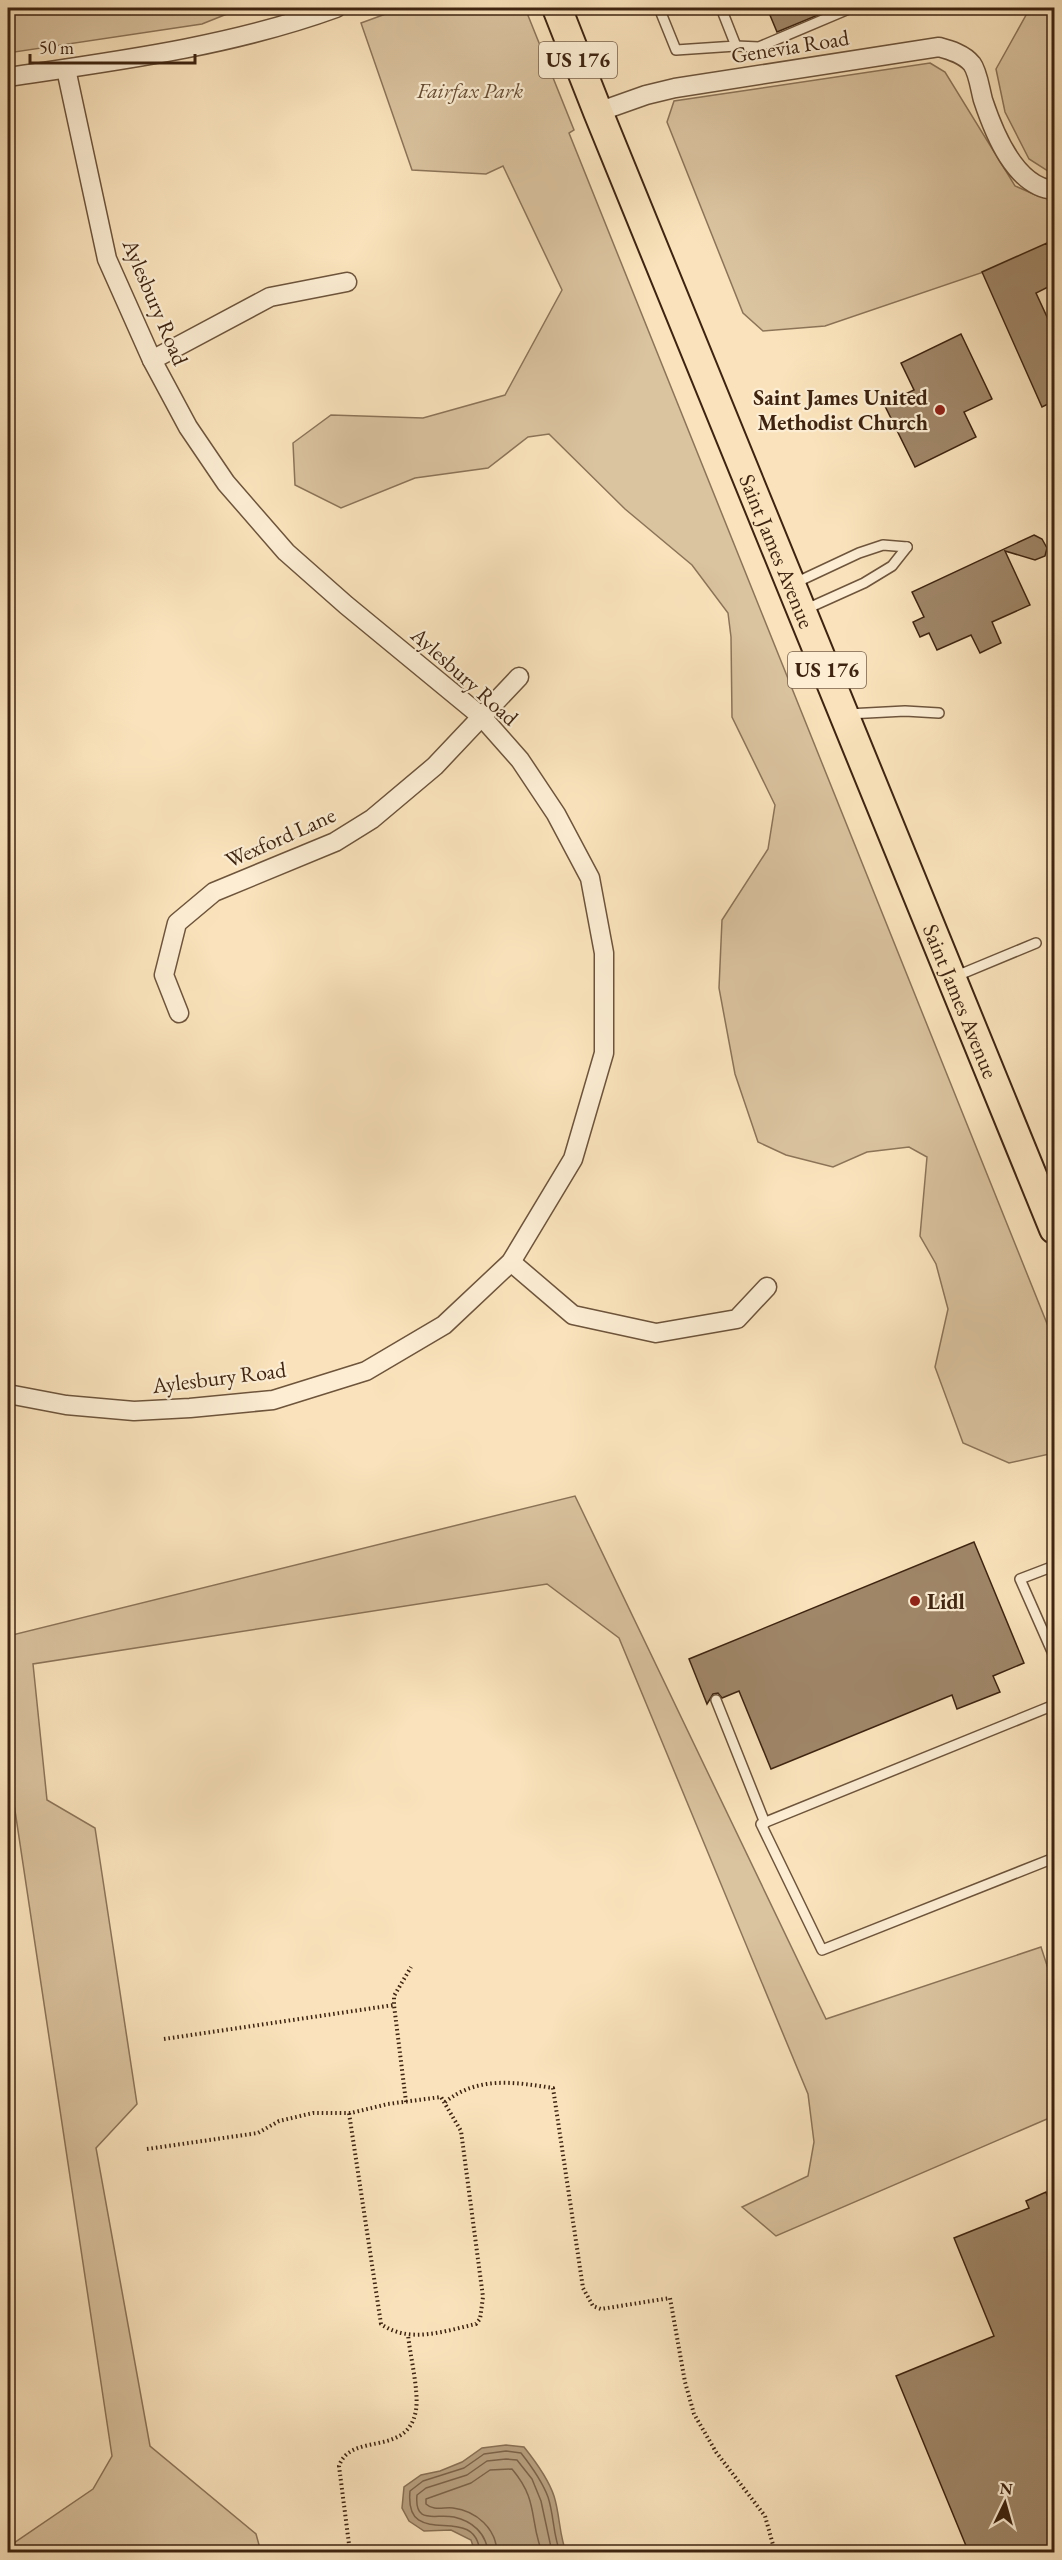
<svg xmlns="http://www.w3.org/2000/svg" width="1062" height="2560" font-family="'EB Garamond',serif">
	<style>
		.green { fill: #dac39f; stroke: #8c7458; stroke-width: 1.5 }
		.water { fill: #baa282; stroke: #887054; stroke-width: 1.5 }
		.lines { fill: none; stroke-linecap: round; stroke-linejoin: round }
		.shore { stroke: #7c6349; stroke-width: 1.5 }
		.building { fill: #a08769; stroke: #3e2410; stroke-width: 1.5 }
		.lane-casing { stroke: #6d543b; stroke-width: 12 }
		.street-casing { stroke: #6d543b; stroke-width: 21 }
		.primary-casing { stroke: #3e2410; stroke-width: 32 }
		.path { stroke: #3e2410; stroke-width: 4; stroke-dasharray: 1.5 3; stroke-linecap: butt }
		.lane { stroke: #fcedd3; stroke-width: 9 }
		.street { stroke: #fcedd3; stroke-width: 18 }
		.primary { stroke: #fae3bc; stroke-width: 28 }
		.poi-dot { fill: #8f2418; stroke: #fcedd3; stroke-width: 2 }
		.labels { text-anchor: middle; stroke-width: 4.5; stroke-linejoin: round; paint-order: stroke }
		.shield { fill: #fcedd3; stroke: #77604a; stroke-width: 1.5 }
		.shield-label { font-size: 21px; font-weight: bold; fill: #3e2410 }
		.street-label { font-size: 22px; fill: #3e2410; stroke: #fcedd3 }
		.park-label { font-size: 22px; font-style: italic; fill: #654c34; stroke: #fcedd3 }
		.poi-label { font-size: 22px; font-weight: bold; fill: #3e2410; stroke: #fcedd3; text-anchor: end }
	</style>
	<rect width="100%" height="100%" fill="#fae3bc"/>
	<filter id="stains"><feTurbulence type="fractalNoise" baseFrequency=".00333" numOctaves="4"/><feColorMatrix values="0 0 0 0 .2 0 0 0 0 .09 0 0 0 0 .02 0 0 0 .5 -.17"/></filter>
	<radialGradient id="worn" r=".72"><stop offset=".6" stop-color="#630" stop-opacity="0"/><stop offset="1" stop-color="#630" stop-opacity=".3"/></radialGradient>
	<g class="green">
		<path d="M8 8H242L202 24 8 53Z"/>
		<path d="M402 8H525L574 130 569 133 1054 1341V1453L1009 1463 963 1443 935 1367 948 1309 936 1264 920 1236 927 1157 909 1147 867 1152 833 1167 786 1155 758 1142 735 1074 719 988 722 920 768 849 775 805 732 717 731 637 728 613 692 565 625 509 549 434 528 437 488 468 415 478 341 508 295 485 293 443 331 415 423 418 505 395 562 290 503 166 486 174 412 170 361 23Z"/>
		<path d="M1030 8H1054V175L1029 159 1005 112 996 69Z"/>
		<path d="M930 63 945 72 1015 186 1038 196 1054 197V248L825 326 763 331 743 313 667 122 674 101Z"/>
		<path d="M575 1496 826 2019 1041 1947 1054 1987V2116L776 2236 742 2207 808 2176 814 2142 808 2094 619 1638 547 1584 33 1664 47 1800 95 1828 137 2104 96 2148 150 2446 256 2534 261 2552H8V2547L93 2489 112 2456 8 1764V1636Z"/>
	</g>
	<path class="water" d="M506 2445 524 2447C536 2462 548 2478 554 2496 560 2515 559 2534 566 2552H475L471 2540 451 2530 424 2531 409 2521 402 2508 404 2487 421 2475 440 2471 462 2462 482 2448Z"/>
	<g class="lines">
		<g class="shore">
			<path d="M480 2552C475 2500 404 2553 410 2491L423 2481 464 2468 484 2454 506 2451 521 2453C532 2467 542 2481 548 2497 554 2515 553 2535 560 2552"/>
			<path d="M488 2552C486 2533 472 2521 454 2517 436 2513 414 2526 417 2495L426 2488 467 2475 487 2461 506 2459 517 2460 532 2479 541 2501 552 2552"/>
			<path d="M497 2552C496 2529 477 2511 453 2508 444 2507 433 2511 426 2504V2499L471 2483 490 2470 512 2469C539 2501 529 2519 542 2552"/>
		</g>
	</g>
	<g class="building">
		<path d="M767 8H835L777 32Z"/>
		<path d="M1047 243 1054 260V284L1036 293 1054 332V401L1042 407 982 272Z"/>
		<path d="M961 334 992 399 964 412 976 437 915 467 884 404 914 390 901 363Z"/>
		<path d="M1034 535 1042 539 1047 548 1045 556 1035 560 1005 551 1030 605 992 622 1001 643 980 653 971 635 937 650 929 633 920 637 913 622 924 617 912 592Z"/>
		<path d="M974 1542 1024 1663 993 1676 1000 1692 957 1709 952 1695 771 1769 739 1691 722 1698 718 1693 713 1694 707 1704 689 1659Z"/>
		<path d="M1046 2192 1054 2214V2553H969L896 2376 994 2336 954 2238 1029 2208 1026 2201Z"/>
	</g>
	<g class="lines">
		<g class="lane-casing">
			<g id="lane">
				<path d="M287 8 293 23"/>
				<path d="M659 8 676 50 736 46 721 8"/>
				<path d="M736 46 759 47 851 8"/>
				<path d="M795 583 859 553 883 545 907 547"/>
				<path d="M804 610 864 583 892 566 907 547"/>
				<path d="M848 714 905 711 939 713"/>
				<path d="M954 977 1036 943"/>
				<path d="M1054 1566 1020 1579 1054 1656"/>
				<path d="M716 1700 765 1823"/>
				<path d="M1054 1705 761 1824 822 1950 1054 1858"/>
			</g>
		</g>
		<g class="street-casing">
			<g id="street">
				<path d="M8 77C117 61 232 46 336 8"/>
				<path d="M598 112 646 95 675 88 939 47C950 50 964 54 972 64 978 72 980 89 983 100 994 133 1015 187 1054 190"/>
				<path d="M152 360 270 297 347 282"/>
				<path d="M179 1013 164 975 177 923 214 892 335 842 372 819 435 766 519 677"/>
				<path d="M511 1262 573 1315 656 1333 737 1319 767 1287"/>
				<path d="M8 1394 66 1405 134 1411 190 1408 273 1400 366 1371 444 1325 511 1262 573 1159 604 1053V953L590 878 556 814 520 760 482 717 346 605 286 552 226 483 188 427 152 360 107 259 66 69"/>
			</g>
		</g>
		<g class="primary-casing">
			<g id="primary">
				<path id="s1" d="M557 8 598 112 1054 1229"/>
			</g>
		</g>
		<g class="path">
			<path d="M164 2039 394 2005"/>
			<path d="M406 2102 394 2005V1996L411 1967"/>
			<path d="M445 2102C478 2076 514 2082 553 2088L583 2288 593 2306 601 2309 670 2298 685 2382 694 2414 716 2452 765 2516 775 2552"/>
			<path d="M147 2149 258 2133 279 2121 313 2113H351L388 2104 441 2097 461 2131 483 2297 480 2319 476 2324C445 2331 409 2344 381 2324L349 2113"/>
			<path d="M350 2552 339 2466C351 2431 408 2458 416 2410 419 2391 410 2355 408 2335"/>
		</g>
		<use href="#lane" class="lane"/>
		<use href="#street" class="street"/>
		<use href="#primary" class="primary"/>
	</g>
	<g class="poi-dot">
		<circle cx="940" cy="410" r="6"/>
		<circle cx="915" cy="1601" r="6"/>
	</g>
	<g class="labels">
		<g class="shield">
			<rect x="539" y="42" width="78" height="36" rx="4.5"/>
			<rect x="788" y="652" width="78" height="36" rx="4.5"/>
		</g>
		<g class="shield-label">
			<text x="578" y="67">US 176</text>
			<text x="827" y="677">US 176</text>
		</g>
		<g class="street-label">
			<text transform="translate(790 46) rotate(-9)" y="8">Genevia Road</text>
			<text transform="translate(156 302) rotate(67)" y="8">Aylesbury Road</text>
			<text dy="8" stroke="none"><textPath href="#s1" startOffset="586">Saint James Avenue</textPath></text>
			<text transform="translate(465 676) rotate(42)" y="8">Aylesbury Road</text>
			<text transform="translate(280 837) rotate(-24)" y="8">Wexford Lane</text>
			<text dy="8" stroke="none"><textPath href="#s1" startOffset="1072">Saint James Avenue</textPath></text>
			<text transform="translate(219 1377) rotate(-7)" y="8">Aylesbury Road</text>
		</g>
		<g class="park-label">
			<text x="470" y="98">Fairfax Park</text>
		</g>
		<g class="poi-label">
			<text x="928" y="405">Saint James United<tspan x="928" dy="25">Methodist Church</tspan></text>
			<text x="927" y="1609" text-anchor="start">Lidl</text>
		</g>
	</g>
	<rect width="1062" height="2560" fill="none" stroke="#fae3bc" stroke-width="30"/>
	<rect x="9" y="9" width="1044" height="2542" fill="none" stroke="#3e2410" stroke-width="3"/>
	<rect x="15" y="15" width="1032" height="2530" fill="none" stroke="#3e2410" stroke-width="1.5"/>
	<g transform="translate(1005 2503) rotate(5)" stroke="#fcedd3" stroke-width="4.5" paint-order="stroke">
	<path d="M0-4.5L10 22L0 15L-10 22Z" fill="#3e2410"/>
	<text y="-9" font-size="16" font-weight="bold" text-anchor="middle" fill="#3e2410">N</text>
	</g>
	<path d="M30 54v9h165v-9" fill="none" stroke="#3e2410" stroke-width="3"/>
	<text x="39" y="54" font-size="18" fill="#3e2410" stroke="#fcedd3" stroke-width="4.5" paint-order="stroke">50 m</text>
	<rect width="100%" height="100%" filter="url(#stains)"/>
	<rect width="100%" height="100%" fill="url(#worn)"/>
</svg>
